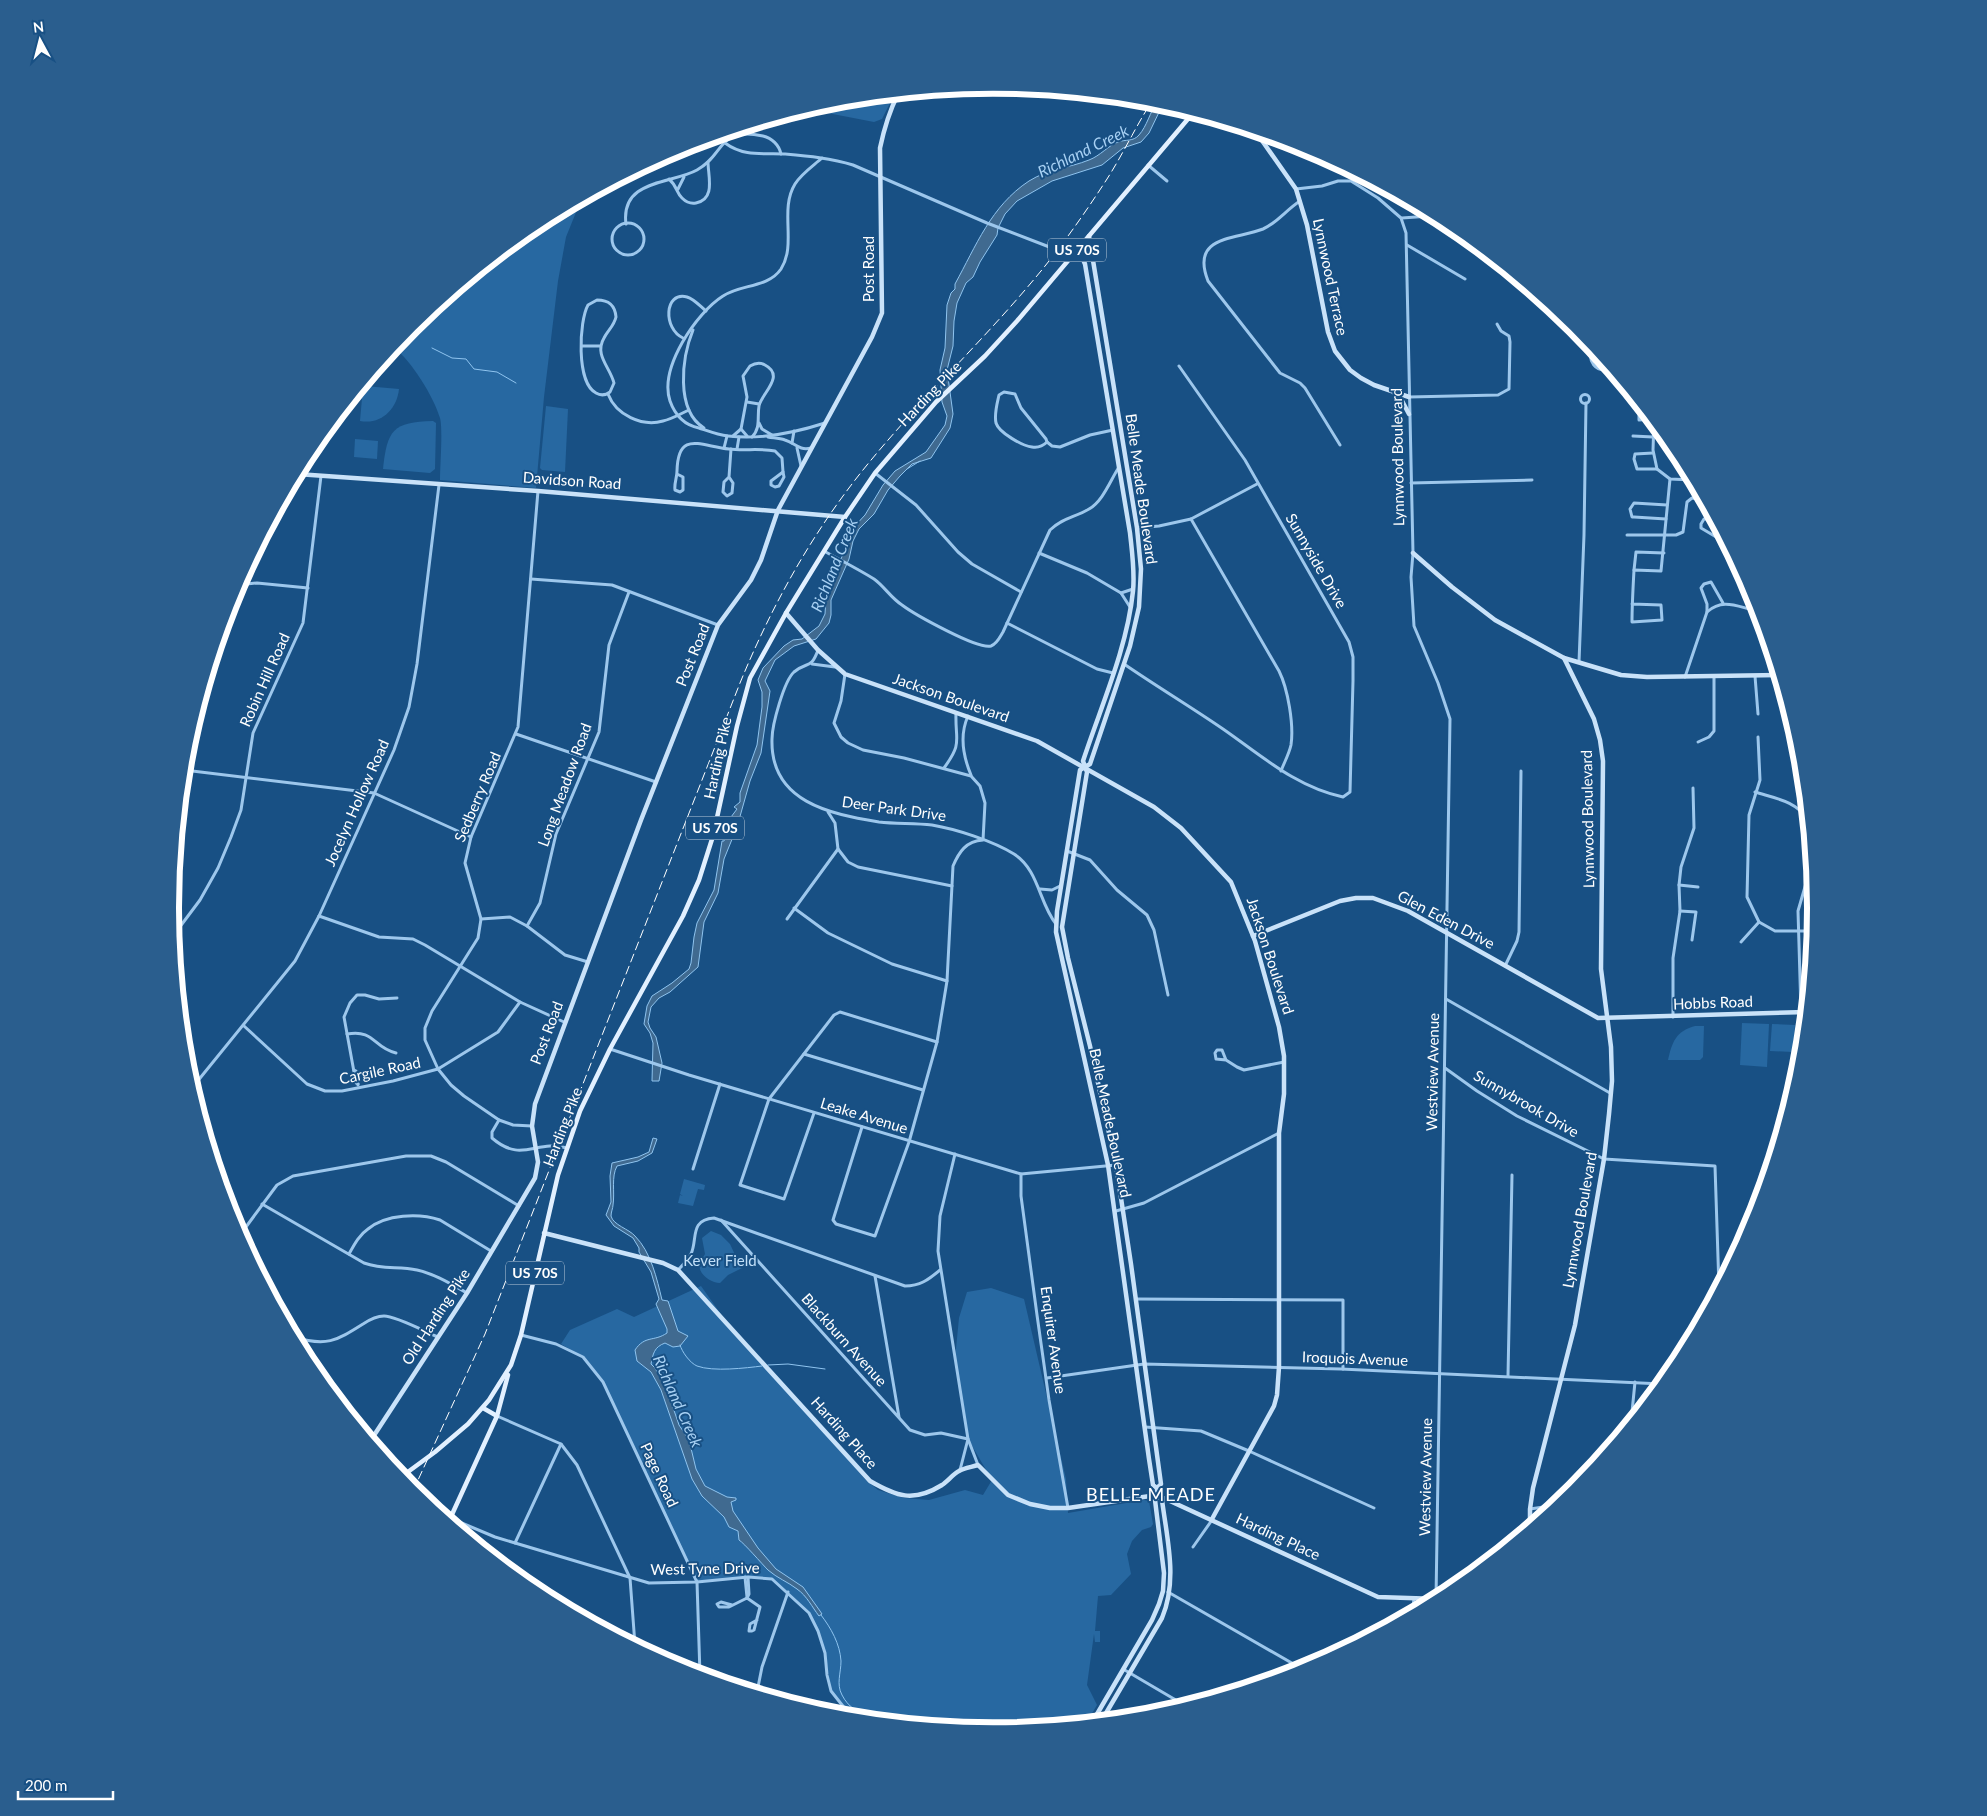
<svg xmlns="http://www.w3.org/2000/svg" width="1987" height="1816" font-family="Lato,sans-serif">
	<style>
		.green { fill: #2768a1 }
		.water { fill: #406a90; stroke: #8fc4ef }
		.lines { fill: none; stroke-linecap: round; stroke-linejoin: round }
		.stream { stroke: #8fc4ef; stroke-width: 1 }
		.street { stroke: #9dc7ec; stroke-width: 3 }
		.secondary { stroke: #c9e2f9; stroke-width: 4.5 }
		.primary { stroke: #e2f0ff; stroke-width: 4.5 }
		.rail { stroke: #fff; stroke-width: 1; stroke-dasharray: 9 4; stroke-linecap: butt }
		.labels { text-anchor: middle; stroke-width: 4; stroke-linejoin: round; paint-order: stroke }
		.shield { fill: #185084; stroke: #bacada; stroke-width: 1 }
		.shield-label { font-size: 14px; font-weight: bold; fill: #fff }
		.street-label { font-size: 15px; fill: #fff; stroke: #185084 }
		.park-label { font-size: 15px; fill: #c2e0f9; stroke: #185084 }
		.water-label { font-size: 16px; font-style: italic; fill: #a8d1f4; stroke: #185084 }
		.quarter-label { font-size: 18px; letter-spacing: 1px; fill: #fff; stroke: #185084 }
		.rim { fill: none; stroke: #fff; stroke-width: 6 }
	</style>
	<rect width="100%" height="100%" fill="#185084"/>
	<g class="green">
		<path d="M894 95 882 119 874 122 807 109 833 101Z"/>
		<path d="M581 200 566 237 558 281 544 397 536 488 440 480C440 466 443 429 440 418 434 397 411 360 394 348L412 326 536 224Z"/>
		<path d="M365 386 399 389C397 409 381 425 360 421L363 387Z"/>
		<path d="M546 406 568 409 565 472 542 470 540 468Z"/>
		<path d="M433 421 436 423 435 469 430 473 383 469C387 430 393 422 433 421Z"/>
		<path d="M355 439 378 441 377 459 354 457Z"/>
		<path d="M1742 1023 1769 1024 1767 1067 1740 1065Z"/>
		<path d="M1772 1024 1795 1025 1793 1052 1770 1051Z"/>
		<path d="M1695 1026H1704L1703 1057 1700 1060H1668C1672 1042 1676 1031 1695 1026Z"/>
		<path d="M684 1179 705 1185 704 1190 698 1189 693 1206 678 1203 680 1195 683 1196 680 1194Z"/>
		<path d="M711 1231 721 1235 730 1244 736 1257 744 1263 742 1268 728 1275 720 1283C710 1283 695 1272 701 1261 702 1258 704 1256 705 1254L702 1238Z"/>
		<path d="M701 1286 730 1327 865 1479 878 1490 904 1498 929 1500 965 1490 983 1495 992 1480 968 1439 955 1359 959 1318 967 1292 991 1288 1024 1299 1066 1479 1068 1513 1144 1500 1149 1501 1153 1524 1151 1527 1142 1530 1132 1541 1127 1554 1131 1574 1111 1595 1098 1596 1095 1631H1100V1642H1095L1094 1634 1087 1685 1097 1705 1087 1722 993 1731 857 1718 846 1710 831 1691 825 1653 818 1631 809 1613 772 1579 748 1577 697 1582 603 1382 583 1357 561 1344 570 1330 617 1309 634 1317Z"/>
	</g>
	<g class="water">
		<path d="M1157 102 1163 104 1149 133 1141 142 1123 148 1102 165 1052 181 1017 201 1005 214 998 228 997 235 980 262 973 277 966 283 957 303 954 321 953 346 947 370 953 414 950 428 931 458 912 464 900 476 888 490 874 514 859 529 853 541 849 559 831 600V615L829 623 816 639 794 646 775 660 765 681 770 691 761 753 750 781 737 827 724 859 718 893 704 922 698 967 670 992 659 998 651 1007 648 1022 650 1028 656 1037 662 1063 659 1081H652L653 1043 650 1033 644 1024 647 1006 652 996 672 983 689 969 691 963 694 937 697 923 714 890 722 841H724L731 817 737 809 734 807 740 802V793L757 745 762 707V692L758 680 763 668 784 646 793 640 802 639 819 626 825 614 826 598 853 528 865 515 883 485 895 471 926 452 945 425 947 416 942 402 940 370 945 348 947 305 951 293 955 289V284C976 246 991 206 1029 181 1048 169 1069 168 1089 160 1100 156 1109 145 1118 142 1126 139 1133 142 1139 135 1147 126 1150 112 1157 102Z"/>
		<path d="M653 1138 657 1139 652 1153 638 1161 617 1166C611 1177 615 1192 613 1205 613 1208 611 1212 611 1216 613 1225 629 1229 635 1236 651 1252 657 1279 662 1300L668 1301 678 1331 688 1336 680 1346 673 1347 665 1343C654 1347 653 1354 651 1364L655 1368 667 1390 679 1425 689 1440 696 1469 705 1486 727 1497 736 1498V1500L731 1502 733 1511 758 1548 776 1569 803 1587 820 1611 822 1614 819 1616C812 1607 807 1596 797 1589 788 1582 777 1578 768 1570 762 1564 744 1543 739 1540L738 1531 729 1527 724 1517 702 1496 692 1479 661 1390 651 1372 637 1361 635 1350C645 1335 654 1342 667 1333V1329L656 1304 659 1299 651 1272 639 1252V1248L633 1238 614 1226 606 1215 611 1202 610 1176 612 1163 638 1157 649 1152Z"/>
	</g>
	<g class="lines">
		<g class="stream">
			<path d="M726 133V134"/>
			<path d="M432 348 452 358 466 359 474 369 497 372 516 383"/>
			<path d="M907 469 920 461"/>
			<path d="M680 1345C682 1352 690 1363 697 1366 713 1372 746 1368 762 1366"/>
			<path d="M768 1365 788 1364 825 1369"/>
			<path d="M821 1615C831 1628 840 1644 841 1661 841 1673 836 1684 842 1695 848 1707 858 1712 868 1719"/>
		</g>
		<g class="street">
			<path d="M725 143C744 157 763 153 784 154 807 156 831 158 853 165L987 223 1052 248"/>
			<path d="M822 158C813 166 801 174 795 184 779 210 797 244 781 269 768 288 741 284 723 296 696 313 659 368 670 401 675 415 684 425 699 428 708 431 718 435 728 436 761 440 794 433 825 423"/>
			<path d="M1148 165 1167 181"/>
			<path d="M669 179C677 186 676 192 682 198 686 202 691 204 696 203 716 199 708 176 708 162"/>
			<path d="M678 189 684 177"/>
			<path d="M1296 189 1322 186 1338 181H1351L1378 198 1401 218 1406 233 1413 553 1411 577 1414 626 1438 683 1450 719 1436 1599"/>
			<path d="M1300 201C1286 210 1277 223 1263 229 1235 240 1190 235 1208 281L1280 373 1300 383 1305 388 1340 445"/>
			<path d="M1402 218 1430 216 1469 239"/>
			<circle cx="628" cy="239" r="16"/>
			<path d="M626 224C620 179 672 184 697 170 726 154 717 126 763 136 772 138 779 145 781 154"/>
			<path d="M1407 245 1465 279"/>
			<path d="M597 300C609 300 615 305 616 317 614 326 608 330 604 338 594 355 610 367 614 383L610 392C606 395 601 396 596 393 576 383 579 321 588 305Z"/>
			<path d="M693 330C682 357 675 410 704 428"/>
			<path d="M683 338C663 329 664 291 687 297 694 299 700 306 706 311"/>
			<path d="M582 346H600"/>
			<path d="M1593 347C1586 361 1596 373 1610 369"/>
			<path d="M1004 392 1015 394 1021 408 1046 439 1047 442C1043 446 1038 448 1032 447 1023 446 999 433 996 423 994 414 997 404 999 395Z"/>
			<path d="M608 394C616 415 642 427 663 421 672 419 680 414 689 410"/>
			<circle cx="1585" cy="399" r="4.5"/>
			<path d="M1409 397 1498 395 1509 389 1510 342 1509 336 1501 331 1497 324"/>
			<path d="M747 402 759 404"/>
			<path d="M1639 403V420L1652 419"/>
			<path d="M1654 421 1653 450 1657 469 1670 479 1693 480"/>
			<path d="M759 423 762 429 772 435"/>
			<path d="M733 436 741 429"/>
			<path d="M747 436 741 429 747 397 743 376 750 366C755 363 760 362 765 365 786 376 761 394 759 406 757 417 761 428 752 437"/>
			<path d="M1633 436 1653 437"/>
			<path d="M768 437C773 438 779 438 785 440 795 443 799 451 811 448"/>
			<path d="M1047 442 1052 446 1060 447 1090 435 1113 430"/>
			<path d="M792 443 794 431"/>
			<path d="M724 448 727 436"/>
			<path d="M797 448 801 466"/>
			<path d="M737 449 739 437"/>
			<path d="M1653 453 1635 454 1634 459 1637 469H1657"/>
			<path d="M783 472 784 477 779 486 775 487 771 485V481Z"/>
			<path d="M875 473 916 505 958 552 972 564 1021 592"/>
			<path d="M677 474 683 477V490L680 492 675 490C674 483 677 478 677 471 678 430 700 446 729 449 744 451 760 448 775 451L782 458 783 472"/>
			<path d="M729 477 724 482 723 492 727 496 732 493 733 483 729 477 731 449"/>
			<path d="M1411 483 1532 480"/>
			<path d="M1191 519 1279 671C1288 689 1294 725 1291 745 1289 754 1284 763 1281 771"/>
			<path d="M1666 519 1634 517H1632L1630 509 1634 503 1667 505"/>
			<path d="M1716 523 1708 519H1704L1701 524V528L1728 544"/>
			<path d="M1137 528 1159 526 1191 519 1257 484"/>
			<path d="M1627 535H1676L1683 532 1687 502 1692 498 1703 499"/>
			<path d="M824 551C840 560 858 569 874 579 884 586 891 598 902 605 914 614 978 650 991 646 997 644 1000 637 1003 632L1050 530C1064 517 1074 518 1089 509 1103 501 1110 481 1119 467"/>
			<path d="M1039 553 1087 573 1121 593 1133 589"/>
			<path d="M1634 570 1636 552 1664 553"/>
			<path d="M531 579 612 585 718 625"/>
			<path d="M237 585 257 583 308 588"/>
			<path d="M1121 593 1130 607"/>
			<path d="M1632 604 1661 605 1662 620 1632 622C1632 605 1633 588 1634 570L1661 571 1670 479"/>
			<path d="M1707 612V604L1701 588 1704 584 1711 582 1723 603"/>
			<path d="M1007 623 1097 669 1113 673"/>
			<path d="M818 650C811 670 807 661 794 672 784 681 772 725 772 739 770 802 830 814 879 822 896 824 914 823 932 825 956 829 993 841 1014 854 1039 870 1039 903 1056 924"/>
			<path d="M1579 662 1584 535 1586 403"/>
			<path d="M812 664 835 667"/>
			<path d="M1124 664C1156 686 1191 707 1223 729 1262 756 1296 787 1343 797L1350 792 1353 681V657L1349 642 1245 460 1179 366"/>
			<path d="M845 674 841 701 834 723 841 737 848 743 863 750 904 758 971 776 980 786 985 803 983 840C966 841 959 852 953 866L947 981 937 1042 909 1142 875 1236 836 1224 833 1220 862 1127"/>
			<path d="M1755 676 1758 714"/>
			<path d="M1685 677 1707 612C1724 597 1739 608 1759 611"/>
			<path d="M968 716C959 736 963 756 971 775"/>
			<path d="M516 734 656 782"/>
			<path d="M1758 737 1760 780 1749 815 1747 897 1759 922 1775 931H1814"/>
			<path d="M1698 742 1709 737 1714 731V676"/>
			<path d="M944 768C963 742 955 742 956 713"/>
			<path d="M184 770 374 793 471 837"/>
			<path d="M1755 792C1774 798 1797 801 1808 820"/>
			<path d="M838 849 848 862 858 867 952 886"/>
			<path d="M1067 851 1090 860 1117 890 1147 915 1154 930 1168 995"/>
			<path d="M1679 885 1698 887"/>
			<path d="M1040 889 1052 890 1060 886"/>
			<path d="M794 908 828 933 892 964 947 981"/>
			<path d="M1680 911 1696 912 1692 940"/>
			<path d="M319 916 379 937 413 939 425 945 520 1002 564 1022"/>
			<path d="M481 919 510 917 527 926 565 955 588 962"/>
			<path d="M787 919 838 849 835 823 828 812"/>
			<path d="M527 926 540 903 556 834 599 732 609 645 629 592"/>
			<path d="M173 936 200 900 218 868 231 837 241 810 253 733 303 623 321 476"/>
			<path d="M1741 942 1759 922"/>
			<path d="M1505 966 1517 941 1519 932 1521 771"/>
			<path d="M1446 999 1610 1093"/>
			<path d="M1801 1012 1798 911 1811 866V855"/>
			<path d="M1673 1017V958L1680 911 1679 885 1681 867 1694 828 1693 788"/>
			<path d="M244 1026 307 1084 325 1091H342L393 1081 438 1069 498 1032 520 1002"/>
			<path d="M347 1034C375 1029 373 1048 396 1053"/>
			<path d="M610 1049 689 1075 1021 1174 1116 1165"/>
			<path d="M804 1054 923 1090"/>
			<path d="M1226 1060 1222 1050H1217L1215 1053 1216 1059 1226 1060 1237 1067 1244 1070 1284 1062"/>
			<path d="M1445 1068 1477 1091 1517 1116 1604 1159 1715 1166 1719 1288"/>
			<path d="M354 1070 356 1071 358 1085"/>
			<path d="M358 1084 356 1083 344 1017 350 1003 357 995H365L379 999 397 998"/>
			<path d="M192 1088 295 961 319 916 394 750 409 707 417 664 439 485"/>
			<path d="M814 1113 784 1199 740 1185 769 1099 834 1015 840 1012 937 1042"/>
			<path d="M499 1120 492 1132V1138C522 1164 536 1139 567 1148"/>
			<path d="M532 1126 513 1125 499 1120 464 1096 451 1085 438 1069 425 1040V1028L432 1011 478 938 481 919 465 863 471 837 518 727 538 491"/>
			<path d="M955 1154 940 1216 938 1251 968 1439 978 1465"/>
			<path d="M693 1169 720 1084"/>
			<path d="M1021 1174V1196L1037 1315 1049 1400 1068 1508"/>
			<path d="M262 1204 364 1263C383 1270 398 1266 417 1270 435 1274 451 1284 467 1293"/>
			<path d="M1116 1211 1144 1203 1279 1133"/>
			<path d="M721 1220 910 1430 925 1435 941 1433 968 1439 960 1470"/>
			<path d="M235 1227 242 1231"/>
			<path d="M240 1235 277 1185 293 1176 406 1156H431L446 1162 519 1206"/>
			<path d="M349 1254C354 1245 359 1235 368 1229 386 1214 419 1213 440 1220L491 1251"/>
			<path d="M678 1270C683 1265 688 1260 691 1254 698 1239 689 1220 714 1218L905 1286C920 1286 928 1280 940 1270"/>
			<path d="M875 1276 899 1417"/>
			<path d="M1136 1299 1343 1300V1369"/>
			<path d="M521 1335 556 1344 583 1357 603 1382 697 1582 700 1675"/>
			<path d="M294 1337C326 1347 336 1341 363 1324 369 1320 376 1316 384 1316 396 1316 426 1332 438 1337"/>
			<path d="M1508 1376 1512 1175"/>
			<path d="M1047 1378 1144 1364 1341 1369 1662 1384"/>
			<path d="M1632 1412 1635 1382"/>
			<path d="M497 1416 561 1444 577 1465 630 1578 635 1645"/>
			<path d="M1145 1427 1201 1431 1249 1451 1374 1508"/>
			<path d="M1530 1509 1557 1505"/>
			<path d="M450 1518 495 1537 649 1583 697 1582 748 1577 772 1579 809 1613 818 1631 825 1653 827 1675 831 1691 846 1710 857 1718"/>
			<path d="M515 1543 561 1444"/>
			<path d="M1193 1547 1212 1520"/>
			<path d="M745 1577 747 1597"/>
			<path d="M1168 1592 1304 1670"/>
			<path d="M747 1598 749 1594 748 1577"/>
			<path d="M732 1605 721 1602 717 1604 719 1607H729L747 1598 760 1607 754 1630 752 1631H749L750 1624 757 1620"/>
			<path d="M1412 1613 1414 1599"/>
			<path d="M1123 1669 1186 1706"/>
			<path d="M757 1692 762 1667 788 1592"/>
		</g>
		<g class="secondary">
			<path d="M1132 99 1166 109 1175 107"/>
			<path d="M1256 132 1296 189 1307 225 1328 332 1335 351 1350 370 1361 378 1374 385 1409 397"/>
			<path d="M1089 236 1137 528 1141 569 1139 607 1130 646 1090 764 1080 770 1057 911 1056 932 1108 1165 1149 1459 1153 1485 1157 1488V1495L1155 1500 1164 1573 1163 1591 1159 1604 1152 1620 1093 1721"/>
			<path d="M1078 248 1085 264 1130 533C1132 552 1135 572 1133 591 1127 649 1101 706 1083 761L1087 772 1062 927 1068 958 1090 1046 1116 1165 1131 1264 1161 1484 1157 1488"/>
			<path d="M1395 394 1401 399 1409 414"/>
			<path d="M297 474 538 491 845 517"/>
			<path d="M1413 553 1452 587 1495 620 1564 658 1594 719 1600 740 1603 761 1601 969 1611 1047 1612 1081 1609 1114 1604 1159 1575 1325 1533 1488 1530 1509V1527"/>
			<path d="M786 613 818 650 845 674 1037 741 1154 807 1181 828 1231 882 1255 941 1279 1027 1284 1056V1094L1279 1133V1367L1277 1395 1274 1406 1212 1519"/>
			<path d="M1564 658 1621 675 1647 677 1779 675"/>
			<path d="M1253 936 1340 901 1356 898H1373L1408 911 1598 1018 1806 1012"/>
			<path d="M544 1233 663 1263 678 1270 870 1481C896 1496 913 1503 942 1485 948 1481 953 1474 959 1471 964 1468 972 1467 978 1465L1008 1495 1030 1504 1050 1508H1068L1157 1495 1378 1597 1438 1599"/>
			<path d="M371 1440 467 1293 535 1178 538 1162 532 1126 535 1104 641 820 718 625 751 580 761 560 778 510 872 337 882 313 880 148C884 129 889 112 898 94"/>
			<path d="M1102 1720 1162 1618C1178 1580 1167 1539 1162 1500L1160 1498"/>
		</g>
		<g class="primary">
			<path d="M483 1408 497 1416"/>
			<path d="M401 1477 435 1452 468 1424 489 1400 511 1365 521 1335 558 1175 580 1111 610 1049 683 916 699 880 713 836 737 726 750 678 786 613 845 517 875 473 936 402 985 356 1017 321 1193 113"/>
			<path d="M449 1521 497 1416 508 1375"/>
		</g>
		<path class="rail" d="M413 1491 485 1334 740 683C772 605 813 531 867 465 920 400 982 342 1036 277 1062 246 1085 213 1107 179 1123 154 1136 126 1152 101"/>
	</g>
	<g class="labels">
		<g class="shield">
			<rect x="1048" y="238.5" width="58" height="23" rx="4"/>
			<rect x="686" y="816.5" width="58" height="23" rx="4"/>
			<rect x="506" y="1261.5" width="58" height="23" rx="4"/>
		</g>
		<g class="shield-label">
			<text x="1077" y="255">US 70S</text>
			<text x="715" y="833">US 70S</text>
			<text x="535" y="1278">US 70S</text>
		</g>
		<g class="street-label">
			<text transform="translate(869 269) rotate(-90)" y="5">Post Road</text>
			<text transform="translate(1330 277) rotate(78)" y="5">Lynnwood Terrace</text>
			<text transform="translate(930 394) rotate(-46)" y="5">Harding Pike</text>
			<text transform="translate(1398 457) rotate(-91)" y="5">Lynnwood Boulevard</text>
			<text transform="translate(572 481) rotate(4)" y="5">Davidson Road</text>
			<text transform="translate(1141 489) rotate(82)" y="5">Belle Meade Boulevard</text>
			<text transform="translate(1316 561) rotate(60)" y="5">Sunnyside Drive</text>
			<text transform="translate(693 655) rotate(-68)" y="5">Post Road</text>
			<text transform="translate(265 680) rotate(-66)" y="5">Robin Hill Road</text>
			<text transform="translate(951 698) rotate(19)" y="5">Jackson Boulevard</text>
			<text transform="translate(718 758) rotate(-78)" y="5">Harding Pike</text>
			<text transform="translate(565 785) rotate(-70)" y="5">Long Meadow Road</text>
			<text transform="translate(478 797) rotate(-67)" y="5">Sedberry Road</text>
			<text transform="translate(357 803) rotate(-66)" y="5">Jocelyn Hollow Road</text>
			<text transform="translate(894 809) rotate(8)" y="5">Deer Park Drive</text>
			<text transform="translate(1588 819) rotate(-91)" y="5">Lynnwood Boulevard</text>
			<text transform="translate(1446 920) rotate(28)" y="5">Glen Eden Drive</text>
			<text transform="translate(1270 956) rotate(72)" y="5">Jackson Boulevard</text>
			<text transform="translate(1713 1003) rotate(-2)" y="5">Hobbs Road</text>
			<text transform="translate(547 1033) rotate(-69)" y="5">Post Road</text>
			<text transform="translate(380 1071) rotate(-12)" y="5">Cargile Road</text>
			<text transform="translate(1433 1072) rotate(-89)" y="5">Westview Avenue</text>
			<text transform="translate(1526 1104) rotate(30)" y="5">Sunnybrook Drive</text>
			<text transform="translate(864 1116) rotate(17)" y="5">Leake Avenue</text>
			<text transform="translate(1110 1123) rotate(78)" y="5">Belle Meade Boulevard</text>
			<text transform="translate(563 1127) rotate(-69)" y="5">Harding Pike</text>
			<text transform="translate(1580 1220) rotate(-80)" y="5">Lynnwood Boulevard</text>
			<text transform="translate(436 1317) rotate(-57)" y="5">Old Harding Pike</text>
			<text transform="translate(844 1340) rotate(48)" y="5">Blackburn Avenue</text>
			<text transform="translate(1053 1340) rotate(82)" y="5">Enquirer Avenue</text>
			<text transform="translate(1355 1359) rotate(2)" y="5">Iroquois Avenue</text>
			<text transform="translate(844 1433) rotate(48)" y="5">Harding Place</text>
			<text transform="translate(659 1475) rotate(65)" y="5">Page Road</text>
			<text transform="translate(1426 1477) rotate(-89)" y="5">Westview Avenue</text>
			<text transform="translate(1278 1537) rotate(25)" y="5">Harding Place</text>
			<text transform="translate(705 1569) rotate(-1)" y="5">West Tyne Drive</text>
		</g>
		<g class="park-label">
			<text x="720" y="1266">Kever Field</text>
		</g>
		<g class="water-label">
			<text transform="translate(1083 151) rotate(-26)" y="6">Richland Creek</text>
			<text transform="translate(834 565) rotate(-68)" y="6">Richland Creek</text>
			<text transform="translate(678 1401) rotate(66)" y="6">Richland Creek</text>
		</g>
		<g class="quarter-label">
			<text x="1151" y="1501">BELLE MEADE</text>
		</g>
	</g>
	<path d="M0 0H1987V1816H0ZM179 908a814 814 0 1 1 1628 0a814 814 0 1 1-1628 0Z" fill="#2a5e8e" fill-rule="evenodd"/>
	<path class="rim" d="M179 908a814 814 0 1 1 1628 0a814 814 0 1 1-1628 0Z"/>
	<g transform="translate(40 40) rotate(353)" stroke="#185084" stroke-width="4" paint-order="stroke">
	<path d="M0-4L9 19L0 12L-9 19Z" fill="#ffffff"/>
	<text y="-8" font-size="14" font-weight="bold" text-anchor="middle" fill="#ffffff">N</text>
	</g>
	<path d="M18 1791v8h95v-8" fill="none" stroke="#ffffff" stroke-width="2.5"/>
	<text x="25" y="1791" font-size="15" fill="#ffffff" stroke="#185084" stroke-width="4" paint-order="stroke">200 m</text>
</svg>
